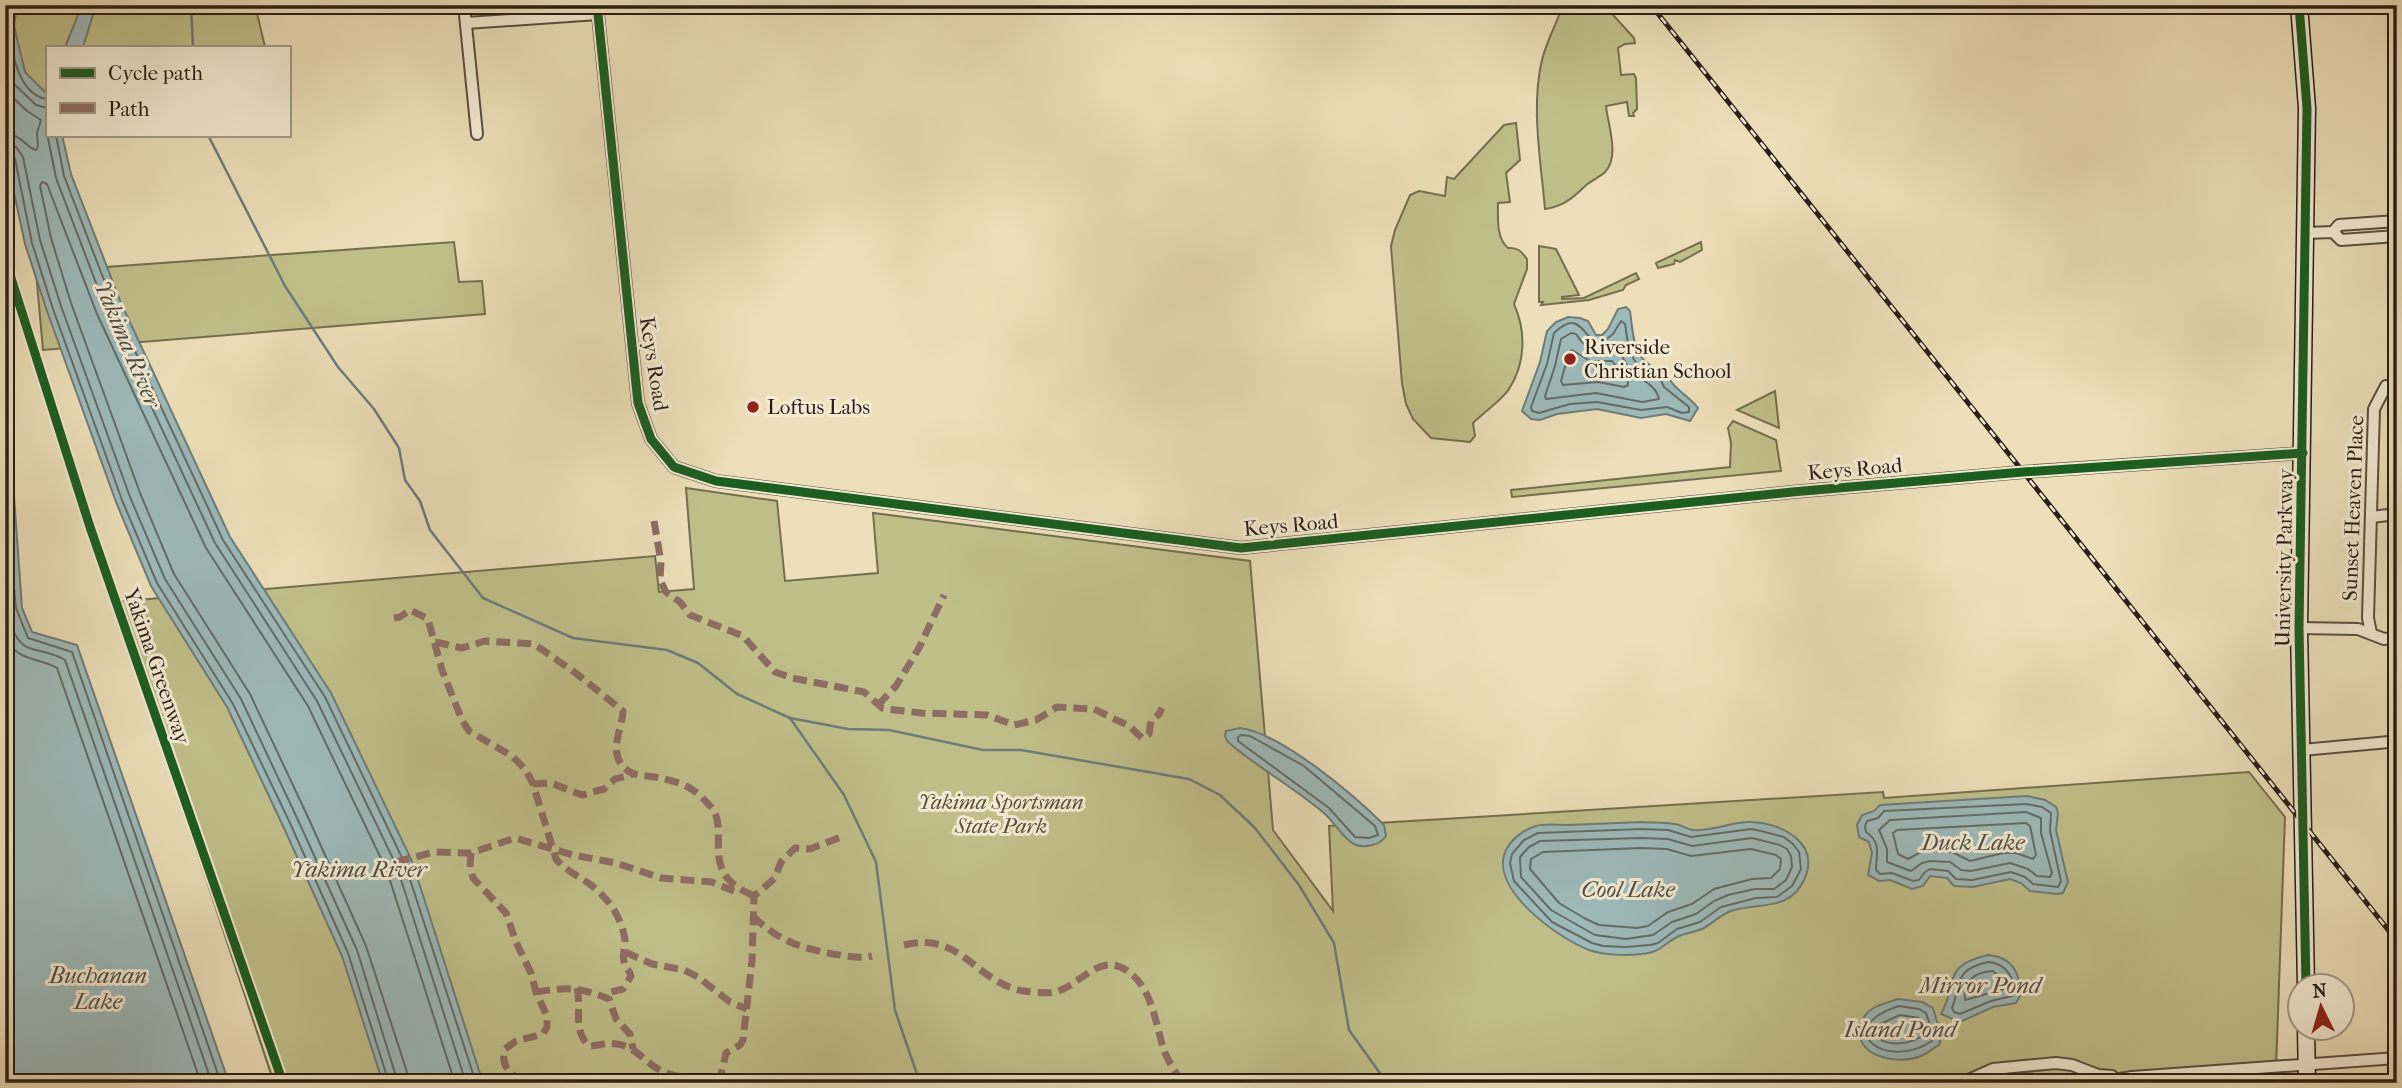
<svg xmlns="http://www.w3.org/2000/svg" width="2402" height="1088" font-family="'IM FELL French Canon',serif">
	<style>
		.green { fill: #c0bf8a; stroke: #746f50; stroke-width: 2 }
		.water { fill: #9dbaba; stroke: #6f7c79; stroke-width: 2 }
		.lines { fill: none; stroke-linecap: round; stroke-linejoin: round }
		.shore { stroke: #636c68; stroke-width: 2 }
		.stream { stroke: #6f7c79; stroke-width: 2.5 }
		.minor-casing { stroke: #5a4f40; stroke-width: 14 }
		.secondary-casing { stroke: #291f17; stroke-width: 19 }
		.minor { stroke: #f3ead2; stroke-width: 10 }
		.secondary { stroke: #f3ead2; stroke-width: 16 }
		.rail-casing { stroke: #291f17; stroke-width: 5 }
		.rail { stroke: #f3ead2; stroke-width: 2.5; stroke-dasharray: 8; stroke-linecap: butt }
		.quiet { stroke: #8d6e63; stroke-width: 7; stroke-dasharray: 14 7; stroke-linecap: butt }
		.cycleway-casing { stroke: #f3ead2; stroke-width: 13 }
		.cycleway { stroke: #1b5e20; stroke-width: 9 }
		.poi-dot { fill: #8f2418; stroke: #f3ead2; stroke-width: 2.5 }
		.labels { text-anchor: middle; stroke-width: 6; stroke-linejoin: round; paint-order: stroke }
		.poi-label { font-size: 21px; fill: #291f17; stroke: #f3ead2; text-anchor: start }
		.street-label { font-size: 21px; fill: #291f17; stroke: #f3ead2 }
		.park-label { font-size: 21px; font-style: italic; fill: #564f3a; stroke: #f3ead2 }
		.water-label { font-size: 23px; font-style: italic; fill: #4c4e48; stroke: #f3ead2 }
	</style>
	<rect width="100%" height="100%" fill="#ecdfb9"/>
	<filter id="stains"><feTurbulence type="fractalNoise" baseFrequency=".00286" numOctaves="4"/><feColorMatrix values="0 0 0 0 .2 0 0 0 0 .09 0 0 0 0 .02 0 0 0 .5 -.17"/></filter>
	<radialGradient id="worn" r=".72"><stop offset=".6" stop-color="#630" stop-opacity="0"/><stop offset="1" stop-color="#630" stop-opacity=".3"/></radialGradient>
	<g class="green">
		<path d="M12 5H255L265 47H47V93L21 95Z"/>
		<path d="M1563 5H1604L1634 38 1635 43 1625 44 1618 48 1621 75 1634 74 1636 78 1637 109 1633 113 1634 116H1629L1627 102 1606 106C1608 125 1620 157 1605 172 1599 178 1589 181 1583 188 1572 199 1561 207 1545 209 1541 162 1530 103 1543 56 1548 39 1557 22 1563 5Z"/>
		<path d="M1516 123 1520 160 1506 173 1510 202 1498 203C1498 218 1496 238 1508 248 1518 247 1522 252 1527 259V269L1514 304C1526 331 1526 363 1509 389 1502 400 1483 413 1473 423L1475 436 1470 442 1431 438 1413 419 1406 404 1402 383 1391 246 1395 230 1410 195 1419 191 1445 196 1447 177 1454 179 1504 125Z"/>
		<path d="M454 242 459 282 482 281 485 314 43 350 36 272Z"/>
		<path d="M1701 242 1702 250 1680 262 1675 260 1674 264 1658 268 1656 263Z"/>
		<path d="M1539 246 1556 249 1579 295 1562 297V299L1584 298 1636 273 1639 279 1626 285 1623 290 1589 300 1541 305 1543 302H1539Z"/>
		<path d="M1775 391 1779 428 1737 410Z"/>
		<path d="M1733 421 1776 440 1781 471 1512 497 1511 490 1730 467 1731 443 1728 428Z"/>
		<path d="M686 488 777 501 785 581 878 573 873 513 1250 561 1273 830 1333 911 1329 826 1883 792 1884 798 2249 772 2285 817 2276 1069 2268 1083H274L114 602 655 556 659 592 694 589Z"/>
	</g>
	<g class="water">
		<path d="M5 5H17L14 26 25 72 47 94V135H62L71 174 121 303 230 537 331 693 412 861 483 1083H383L342 956 283 826 227 707 151 586 116 502 47 311 25 244 5 151Z"/>
		<path d="M82 5H96L83 47H65Z"/>
		<path d="M1626 307 1630 311C1634 340 1632 363 1666 372 1671 388 1688 395 1698 408L1690 421 1666 414 1641 418 1597 409 1557 414 1540 420 1531 419 1522 411 1540 362 1547 331 1556 322 1568 317 1580 318 1588 321 1596 335H1602L1608 329 1618 309Z"/>
		<path d="M5 475 14 496 22 608 32 632 77 645 229 1083H5Z"/>
		<path d="M1240 728C1281 733 1354 795 1384 825L1386 836C1380 845 1366 848 1356 845 1346 842 1334 822 1325 814 1295 788 1258 768 1228 742L1225 736 1226 731Z"/>
		<path d="M2027 796 2045 800 2056 807 2058 813 2056 830 2068 882 2063 893 2057 894 2030 891 2021 883 2010 879 1973 887 1954 886 1947 878 1930 876 1923 886 1912 889 1890 880 1879 881 1868 875 1872 853 1869 842 1859 837 1857 825 1862 815 1874 811 1880 805Z"/>
		<path d="M1642 822C1654 823 1667 822 1679 825 1684 826 1688 830 1694 830 1713 832 1732 821 1751 822 1783 823 1821 844 1804 880 1789 912 1759 902 1731 911 1720 915 1713 923 1704 928 1696 932 1686 933 1679 936 1662 944 1663 952 1641 954 1625 956 1604 955 1589 950 1558 938 1485 887 1507 848 1513 838 1525 829 1536 826 1545 823 1558 825 1568 825 1592 824 1617 823 1642 822Z"/>
		<path d="M1988 955C2012 957 2019 971 2021 994L2016 1003 1993 1007 1960 1022 1941 1014C1959 982 1941 966 1988 955Z"/>
		<path d="M1898 999 1922 1002 1933 1008 1940 1033V1044C1934 1048 1928 1053 1921 1056 1898 1066 1848 1056 1862 1021 1864 1016 1867 1012 1872 1009 1879 1004 1890 1002 1898 999Z"/>
	</g>
	<g class="lines">
		<g class="shore">
			<path d="M10 5C7 32 13 94 47 99"/>
			<path d="M5 57 13 83 36 105 47 108"/>
			<path d="M5 90 27 111 41 120 37 133 38 147 36 150C24 146 23 135 5 134"/>
			<path d="M47 133 56 178 106 309 215 543 317 701 397 867 466 1083"/>
			<path d="M56 135 64 176 114 306 223 540 325 697 405 864 476 1083"/>
			<path d="M5 145 16 147 23 157 40 240 61 306 130 497 165 579 241 699 298 820 357 950 398 1083"/>
			<path d="M5 154 11 155 15 159 32 243 53 309 122 500 157 583 233 704 290 823 348 953 389 1083"/>
			<path d="M1621 321 1625 324C1629 351 1630 368 1660 378L1664 387 1689 407V412L1682 413 1667 407 1641 410 1597 402 1570 404 1539 413 1532 411 1531 407 1547 364 1554 333C1574 314 1579 325 1592 340L1603 342 1613 334Z"/>
			<path d="M1571 333 1576 334C1591 357 1596 350 1618 346 1621 355 1625 364 1632 371 1642 381 1656 385 1659 399L1642 402 1596 393 1546 399 1545 396 1555 366 1561 339Z"/>
			<path d="M1572 350 1590 361H1612L1628 381V385L1624 387 1598 382 1563 385 1561 381 1569 352Z"/>
			<path d="M5 493 16 608 28 638 72 652 221 1083"/>
			<path d="M5 589C7 606 9 640 29 648 41 652 54 653 65 660L212 1083"/>
			<path d="M5 636C15 661 37 657 57 668L201 1083"/>
			<path d="M1241 735 1250 736 1304 766 1375 826 1378 835 1369 838 1355 837 1329 808 1238 741V737Z"/>
			<path d="M2026 804 2042 807 2051 813 2050 831 2061 881 2058 887 2033 884 2025 877 2011 872 1972 880 1956 879 1948 871 1930 869 1925 872 1919 880 1913 881 1892 873 1880 874 1876 870C1876 854 1882 843 1866 832L1865 826 1867 821 1878 818 1884 811Z"/>
			<path d="M2026 812 2041 818V833L2052 873 2050 877 2037 876 2028 869 2010 863 1971 871 1961 870 1950 862 1930 861 1922 863 1911 871 1887 862V849L1879 830 1890 820Z"/>
			<path d="M2026 823 2030 826 2036 855 2033 859 2016 853H2003L1970 861 1952 852 1932 850 1921 852 1908 859 1898 854 1893 833 1897 830Z"/>
			<path d="M1641 829 1668 830 1691 837 1751 829 1761 831 1784 837 1793 844 1799 852 1801 869 1792 886 1777 897 1756 898 1721 907 1700 922 1677 929 1658 943 1650 945 1626 947 1603 946 1592 943 1552 922 1514 881 1510 863 1512 854 1524 840 1538 833Z"/>
			<path d="M1641 838 1668 839 1692 846 1752 838 1780 845 1787 849 1791 856 1792 867 1786 880 1774 889H1755L1728 895 1714 901 1696 914 1672 922 1653 935 1626 939 1595 935 1551 910 1521 877 1520 857 1529 847 1540 841Z"/>
			<path d="M1641 848 1667 849 1691 856 1751 849 1776 855 1781 859 1780 869 1771 878 1752 879 1714 889 1692 904 1668 912 1648 926 1637 928 1599 925 1584 918 1559 903 1530 869 1531 859 1543 852Z"/>
			<path d="M1988 962C2005 963 2018 979 2012 996L1991 1001 1960 1014 1954 1012 1952 1008C1962 981 1954 970 1988 962Z"/>
			<path d="M1993 971 2003 980 2004 989 1965 1000C1963 981 1974 972 1993 971Z"/>
			<path d="M1899 1006 1919 1009 1926 1013 1933 1034 1932 1041C1885 1072 1830 1028 1899 1006Z"/>
			<path d="M1900 1015 1919 1018 1922 1036C1910 1044 1890 1047 1878 1038L1875 1031 1878 1025Z"/>
			<path d="M408 1083 407 1072 366 946 307 815 250 694 174 574 140 493 71 303 51 238 40 186 42 182 47 184 97 314 206 548 308 706 387 871 455 1083"/>
		</g>
		<g class="stream">
			<path d="M191 5 193 47"/>
			<path d="M208 135 285 286 338 367 374 409 399 448 405 480 420 501 430 530 483 598 573 638 667 650 698 663 737 694 790 718 844 795 876 862 895 1010 920 1083"/>
			<path d="M790 718 848 729 889 730 983 750H1021L1189 779 1220 795 1255 828 1299 885 1334 943 1349 1030 1387 1083"/>
		</g>
		<g class="minor-casing">
			<g id="minor">
				<path d="M464 5 477 134"/>
				<path d="M597 5 638 403 651 439 674 467 716 481 1241 548 1792 492 2023 472 2303 453"/>
				<path d="M466 23 598 14"/>
				<path d="M2333 232 2339 225 2397 221"/>
				<path d="M2305 233 2333 232 2341 240 2397 236"/>
				<path d="M2371 517 2397 514"/>
				<path d="M2299 628 2358 629 2384 639 2397 638"/>
				<path d="M2371 633 2368 618 2374 409 2386 386"/>
				<path d="M2302 750 2389 742 2397 744"/>
				<path d="M2396 856 2397 857"/>
				<path d="M1962 1083 1993 1069 2056 1063 2072 1065 2098 1075 2112 1076"/>
				<path d="M2097 1083 2132 1077 2397 1058"/>
			</g>
		</g>
		<g class="secondary-casing">
			<g id="secondary">
				<path d="M2299 5 2307 108 2299 628 2306 986"/>
				<path d="M2306 1028 2307 1083"/>
			</g>
		</g>
		<use href="#minor" class="minor"/>
		<use href="#secondary" class="secondary"/>
		<g class="rail-casing">
			<path id="rail" d="M1651 5 2397 941"/>
		</g>
		<use href="#rail" class="rail"/>
		<g class="quiet">
			<path d="M654 521 661 562 660 580 666 592 680 602 690 615 743 636 775 672 792 678 864 692 882 708 887 709 921 713 987 715 1014 725 1036 720 1057 707 1094 709 1129 726 1142 738 1149 734 1151 721 1159 714 1162 708"/>
			<path d="M394 618 400 617 410 610 428 619 442 670 462 720 469 731 512 756 526 770 533 784 556 859C566 871 579 876 591 885 609 899 622 918 625 940 625 947 622 956 624 962 625 968 630 970 631 976L623 989 611 992 609 999"/>
			<path d="M435 642 462 648 485 641 534 644 573 671 623 711C622 729 610 748 621 764 632 779 645 774 660 778 668 780 678 782 686 786 695 790 704 799 711 807 728 826 707 860 731 882 737 888 746 892 754 896"/>
			<path d="M878 705 896 686 919 648 944 595"/>
			<path d="M533 784 551 783 582 795 604 789 615 779 633 774"/>
			<path d="M471 853 470 867 473 878 506 913 516 942 531 973 536 992 547 1016V1027L543 1034 516 1041 505 1049C500 1066 510 1072 521 1083"/>
			<path d="M396 862 434 852 471 853 515 838 573 855 616 863 661 878 712 882 734 891"/>
			<path d="M753 916C777 940 800 948 833 954 846 956 859 959 872 956"/>
			<path d="M904 945C962 931 973 981 1023 991 1033 992 1046 994 1055 992 1080 986 1099 952 1126 970 1153 987 1155 1024 1164 1050 1168 1062 1176 1072 1182 1083"/>
			<path d="M625 952 652 964 684 970 698 977 730 1002 747 1009"/>
			<path d="M577 988C582 1008 572 1030 589 1046 598 1046 607 1042 617 1044 638 1047 646 1065 664 1072 678 1078 694 1078 708 1083"/>
			<path d="M536 992C565 987 581 987 609 999L616 1019 630 1034 633 1049"/>
			<path d="M719 1083 726 1053 740 1045 743 1040 752 961 754 896 775 878 781 862 795 848 810 849 841 837"/>
		</g>
		<g class="cycleway-casing">
			<g id="cycleway">
				<path d="M597 5 638 403 651 439 674 467 716 481 1241 548 1792 492 2023 472 2303 453"/>
				<path d="M2299 5 2307 108 2299 628 2306 986"/>
				<path d="M5 259 90 527 283 1083"/>
			</g>
		</g>
		<use href="#cycleway" class="cycleway"/>
	</g>
	<g class="poi-dot">
		<circle cx="1570" cy="359" r="7"/>
		<circle cx="753" cy="407" r="7"/>
	</g>
	<g class="labels">
		<g class="poi-label">
			<text x="1584" y="354">Riverside<tspan x="1584" dy="24">Christian School</tspan></text>
			<text x="767" y="414">Loftus Labs</text>
		</g>
		<g class="street-label">
			<text transform="translate(654 364) rotate(81)" y="7">Keys Road</text>
			<text transform="translate(1855 469) rotate(-5)" y="7">Keys Road</text>
			<text transform="translate(2353 508) rotate(-88)" y="7">Sunset Heaven Place</text>
			<text transform="translate(1291 525) rotate(-5)" y="7">Keys Road</text>
			<text transform="translate(2284 558) rotate(-89)" y="7">University Parkway</text>
			<text transform="translate(157 666) rotate(71)" y="7">Yakima Greenway</text>
		</g>
		<g class="park-label">
			<text x="1001" y="809">Yakima Sportsman<tspan x="1001" dy="24">State Park</tspan></text>
		</g>
		<g class="water-label">
			<text transform="translate(128 344) rotate(67)" y="8">Yakima River</text>
			<text x="1973" y="850">Duck Lake</text>
			<text x="359" y="877">Yakima River</text>
			<text x="1628" y="897">Cool Lake</text>
			<text x="98" y="983">Buchanan<tspan x="98" dy="26">Lake</tspan></text>
			<text x="1980" y="993">Mirror Pond</text>
			<text x="1900" y="1037">Island Pond</text>
		</g>
	</g>
	<rect width="2402" height="1088" fill="none" stroke="#ecdfb9" stroke-width="28"/>
	<rect x="7" y="7" width="2388" height="1074" fill="none" stroke="#291f17" stroke-width="3.5"/>
	<rect x="14" y="14" width="2374" height="1060" fill="none" stroke="#291f17" stroke-width="2"/>
	<rect x="46" y="46" width="245" height="91" fill="#f3ead2" stroke="#a29987" stroke-width="2"/>
	<rect x="60" y="68" width="35" height="10" fill="#1b5e20" stroke="#a29987" stroke-width="2"/>
	<text x="108" y="80" font-size="21" fill="#291f17">Cycle path</text>
	<rect x="60" y="103" width="35" height="10" fill="#8d6e63" stroke="#a29987" stroke-width="2"/>
	<text x="108" y="116" font-size="21" fill="#291f17">Path</text>
	<g transform="translate(2321 1007) rotate(355)"><circle r="33" fill="#f3ead2" stroke="#a29987" stroke-width="2"/>
	<path d="M0-5L12 26L0 18L-12 26Z" fill="#8f2418"/>
	<text y="-10" font-size="19" font-weight="bold" text-anchor="middle" fill="#291f17">N</text>
	</g>
	<rect width="100%" height="100%" filter="url(#stains)"/>
	<rect width="100%" height="100%" fill="url(#worn)"/>
</svg>
